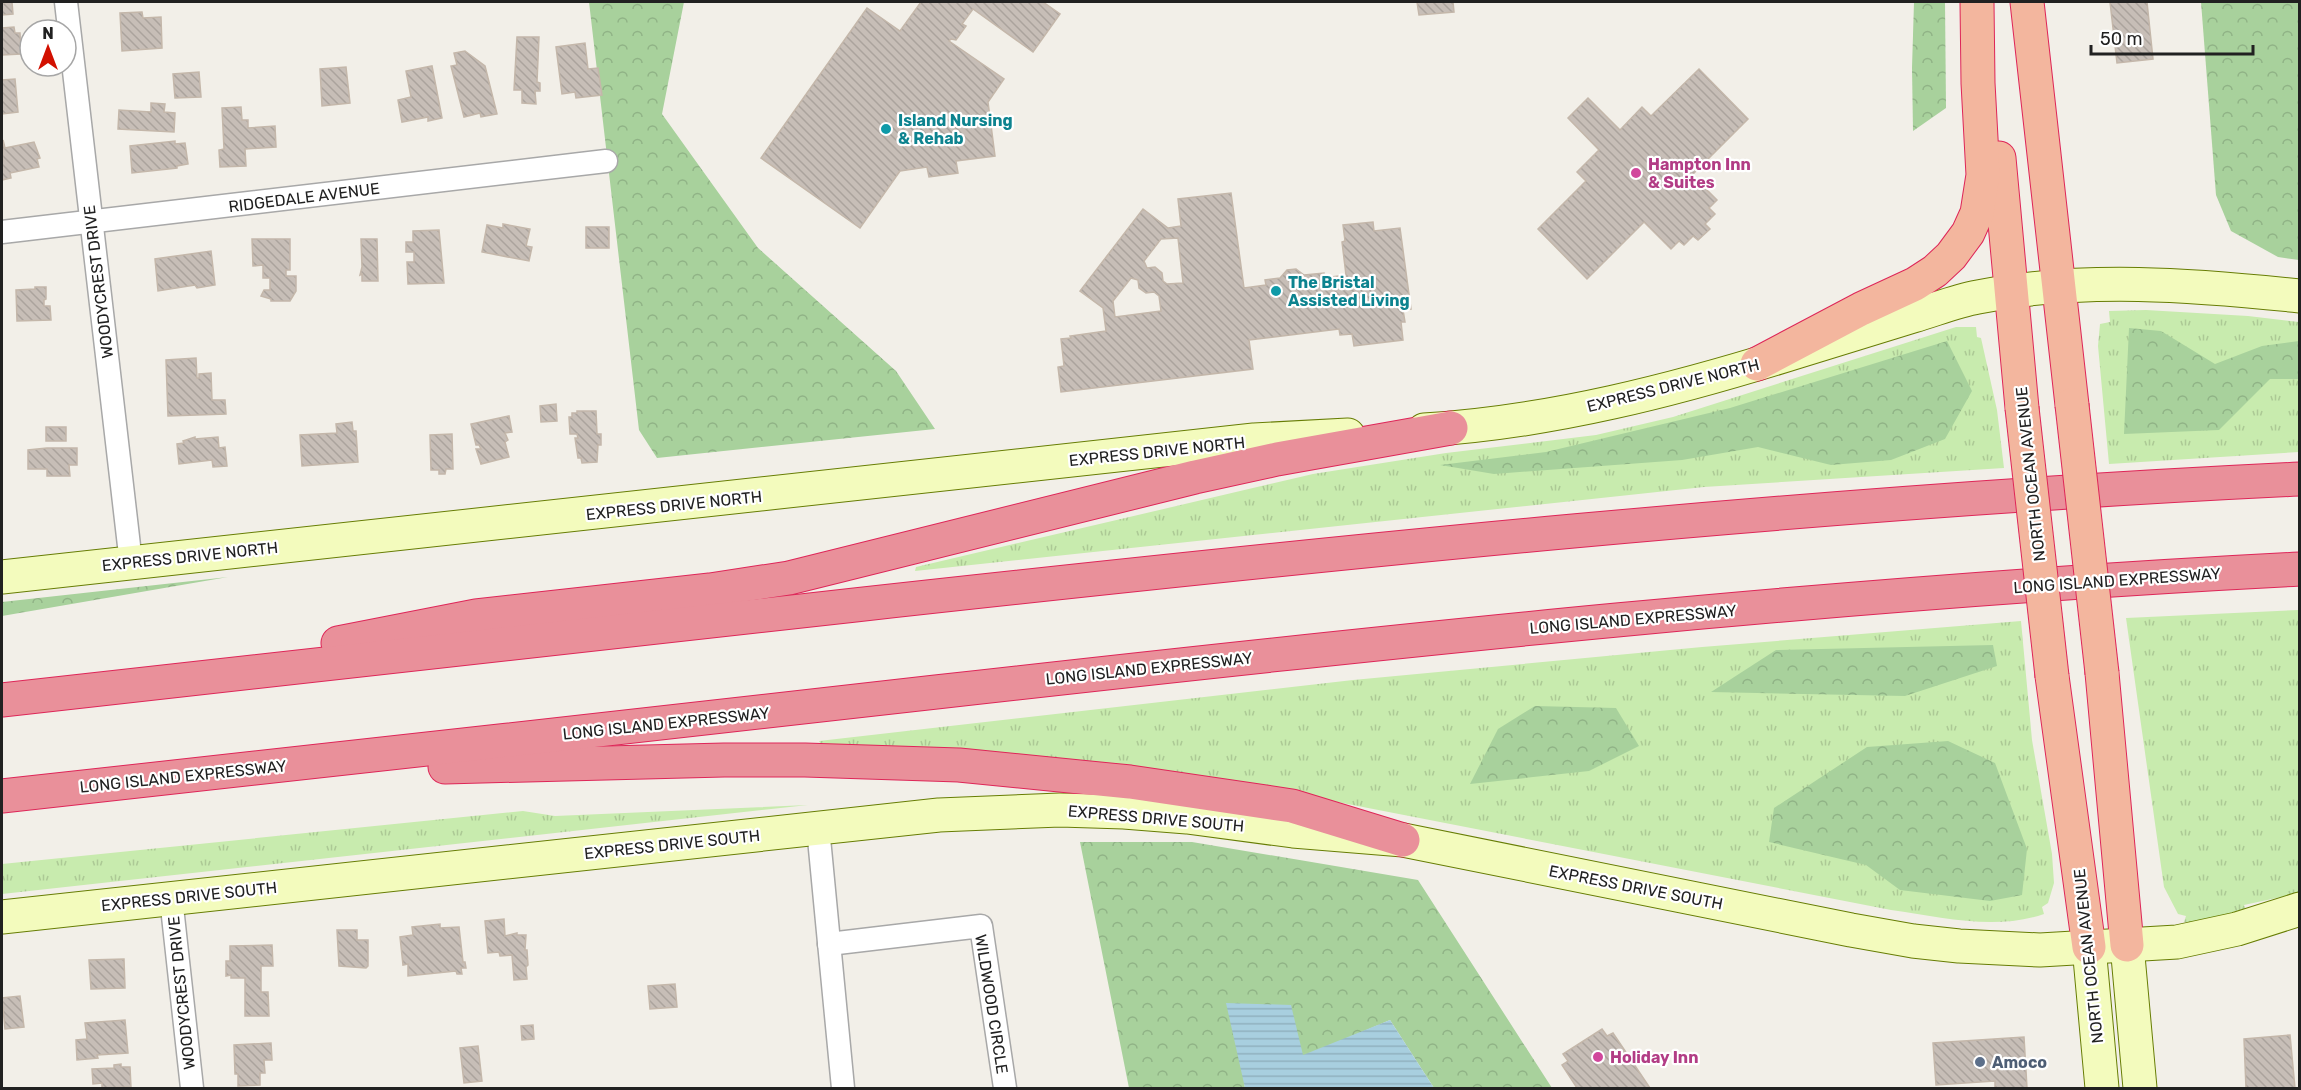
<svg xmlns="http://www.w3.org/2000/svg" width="2301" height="1090" font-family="Rubik,sans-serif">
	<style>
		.grass { fill: url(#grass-tufts) }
		.forest { fill: url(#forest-crowns) }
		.water { fill: url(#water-rules) }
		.building { fill: url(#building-back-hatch); stroke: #c4b7aa; stroke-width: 1.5; fill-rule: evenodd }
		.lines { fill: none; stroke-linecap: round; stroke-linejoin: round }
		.minor-casing { stroke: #a8a8a8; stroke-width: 25 }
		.secondary-casing { stroke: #677d04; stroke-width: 35 }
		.trunk-casing { stroke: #de2658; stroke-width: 35 }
		.motorway-casing { stroke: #de2658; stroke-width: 35 }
		.minor { stroke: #fff; stroke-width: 22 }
		.secondary { stroke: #f3fbbd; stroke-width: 33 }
		.trunk { stroke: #f3b69e; stroke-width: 33 }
		.motorway { stroke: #e9909a; stroke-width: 33 }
		.trunk-bridge-casing { stroke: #de2658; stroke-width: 35; stroke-linecap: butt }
		.trunk-bridge { stroke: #f3b69e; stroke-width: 33 }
		.culture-dot { fill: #0f9aa8; stroke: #fff; stroke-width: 2 }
		.hotel-dot { fill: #d1479c; stroke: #fff; stroke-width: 2 }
		.service-dot { fill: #5c6f8a; stroke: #fff; stroke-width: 2 }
		.labels { text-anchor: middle; stroke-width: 4.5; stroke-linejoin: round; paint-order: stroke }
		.culture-label { font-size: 16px; font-weight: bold; fill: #0d838f; stroke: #fff; text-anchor: start }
		.hotel-label { font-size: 16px; font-weight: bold; fill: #b23c85; stroke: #fff; text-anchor: start }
		.street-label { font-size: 16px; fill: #212121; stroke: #fff }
		.service-label { font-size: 16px; font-weight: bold; fill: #4e5e75; stroke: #fff; text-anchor: start }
	</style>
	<defs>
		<pattern id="grass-tufts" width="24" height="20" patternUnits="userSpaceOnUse" patternTransform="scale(1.5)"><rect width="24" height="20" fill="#c8ebae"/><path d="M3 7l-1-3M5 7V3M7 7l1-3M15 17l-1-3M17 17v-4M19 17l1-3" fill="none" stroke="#acc995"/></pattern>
		<pattern id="forest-crowns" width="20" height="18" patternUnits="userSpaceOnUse" patternTransform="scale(1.5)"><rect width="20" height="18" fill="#a8d19c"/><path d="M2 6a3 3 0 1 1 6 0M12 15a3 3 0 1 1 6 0" fill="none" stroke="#90b386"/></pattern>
		<pattern id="water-rules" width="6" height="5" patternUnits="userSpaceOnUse" patternTransform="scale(1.5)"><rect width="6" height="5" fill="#a8cfdf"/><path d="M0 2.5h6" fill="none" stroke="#90b1bf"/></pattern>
		<pattern id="building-back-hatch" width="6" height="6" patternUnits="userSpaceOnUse" patternTransform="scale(1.5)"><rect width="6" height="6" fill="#c7beb7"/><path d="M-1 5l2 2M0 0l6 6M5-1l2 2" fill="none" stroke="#aba39d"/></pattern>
	</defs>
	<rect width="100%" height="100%" fill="#f2efe8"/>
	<g class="grass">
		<path d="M2146 310 2248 316 2299 322V452L2109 464 2098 346 2100 324 2110 322 2109 311Z"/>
		<path d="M1956 327H1976L1977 337 1981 338 1997 410 2004 468 1704 487 915 571 916 567 1313 474 1446 453 1596 435 1673 417Z"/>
		<path d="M2299 610V893L2244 905 2248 915 2210 922H2184L2186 916 2178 914 2164 887 2126 618Z"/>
		<path d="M2021 621 2032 740 2052 854 2054 883 2048 903 2042 907 2044 914C1995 931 1941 917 1891 910L1291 793 823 747 819 741 1353 680 1702 647Z"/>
		<path d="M808 805 2 894V864L523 811 555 816Z"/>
	</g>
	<g class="forest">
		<path d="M589 2H684L662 114 758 248 896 371 935 429 657 458 639 430Z"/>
		<path d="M1914 2H1945L1946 108 1913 131 1912 68Z"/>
		<path d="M2201 2H2299V260L2278 257 2231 231 2216 195Z"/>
		<path d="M2129 328 2161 331 2215 364 2262 346 2299 341V379H2270L2219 430 2124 434Z"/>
		<path d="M1947 341 1972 391 1945 439 1891 460 1831 465 1758 447 1682 460 1494 474 1440 465 1546 452 1730 408Z"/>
		<path d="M228 577 2 616V602Z"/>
		<path d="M1993 645 1997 666 1905 696 1711 692 1776 650Z"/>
		<path d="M1535 706 1616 708 1639 746 1589 771 1470 784 1498 729Z"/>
		<path d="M1948 741 1995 763 2027 849 2022 895 1990 901 1900 890 1866 865 1769 842 1774 808 1867 747Z"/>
		<path d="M1080 842H1192L1418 880 1552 1088H1434L1390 1020 1244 1082 1245 1088H1129Z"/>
	</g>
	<path class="water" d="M1226 1003 1291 1005 1303 1055 1390 1020 1434 1088H1245Z"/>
	<g class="building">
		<path d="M12 2 13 14 2 15V3Z"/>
		<path d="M921 2H1043L1060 14 1033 52 973 9 962 24 966 26 956 40 951 39 949 41 1004 79 988 102 995 156 956 161 958 173 929 177 927 167 900 171 860 228 761 158 867 8 900 31Z"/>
		<path d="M1417 2H1453L1454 12 1419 15Z"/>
		<path d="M2110 2H2153H2147L2153 59 2117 63Z"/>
		<path d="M142 12 143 18 161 17 162 48 122 51 120 13Z"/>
		<path d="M14 27 15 33H20L21 54 2 55V28Z"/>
		<path d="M517 37H539L537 82 540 83V91H535L536 104 522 103V90H514Z"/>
		<path d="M585 43 588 69 598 68 602 95 576 98 575 92 562 94 556 47Z"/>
		<path d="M465 51 485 66 497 114 481 117 480 113 464 117 451 66 457 65 454 53Z"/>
		<path d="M432 66 442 118 428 121V117L402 122 398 100 411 97 406 71Z"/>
		<path d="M346 67 350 103 322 106 320 69Z"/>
		<path d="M1699 69 1748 119 1692 175 1717 200 1709 208 1715 214 1705 224 1710 229 1698 240 1693 236 1684 245 1679 241 1671 249 1644 222 1587 279 1538 229 1586 181 1577 172 1599 150 1568 118 1588 98 1620 130 1642 107 1651 116Z"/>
		<path d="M199 72 201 97 175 98 173 74Z"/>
		<path d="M15 79 18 112 2 114V80Z"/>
		<path d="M151 103 165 104 164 112 175 113 174 132 118 129 119 110 151 112Z"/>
		<path d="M241 107 242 120H248V128L275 126 276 147 245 149 246 166 220 167 219 150 224 149 222 108Z"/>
		<path d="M3 140 5 148 34 142 40 158 37 159 39 167 10 173 11 178 2 180Z"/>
		<path d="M175 141V144L185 143 188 164 177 166V168L132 173 130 146Z"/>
		<path d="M1231 193 1244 288 1266 285 1265 280 1280 278 1287 270 1296 269 1304 275 1324 273V278L1346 275 1342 242 1345 241 1343 225 1373 222 1374 231 1400 228 1411 309 1403 310 1405 322H1401L1403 340 1354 346 1352 334 1340 335 1339 329 1249 340 1253 369 1061 392 1058 367 1064 366 1061 339 1071 338 1070 336 1106 331 1103 308 1080 291 1143 209 1168 228 1181 226 1178 199ZM1178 238 1183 283 1167 284 1163 281 1162 273 1155 267 1147 268 1144 261 1161 239ZM1131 278 1138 280 1139 288 1146 293 1154 292 1159 296 1161 311 1115 317 1113 301Z"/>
		<path d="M503 224 530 229 526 246 532 247 529 261 482 252 487 225 503 228Z"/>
		<rect x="586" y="227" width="23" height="21"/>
		<path d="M439 230 444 283 408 284 407 262H414V252H406V242H413V231Z"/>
		<path d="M252 239H290V270H286V276H296V291L290 301H271V299L261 296 264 290H270V278H263V265L253 266Z"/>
		<path d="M361 239H377L378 281H362V274L360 275 362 267Z"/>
		<path d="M211 251 215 285 197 288 195 285 158 291 155 259Z"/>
		<path d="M35 287H46V299L44 300V306H50L51 320 17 321 16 290 35 289Z"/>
		<path d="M196 358 197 378H199V374L211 373 212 400H225L226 414 168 416 166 360Z"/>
		<path d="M556 404 557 421 541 422 540 406Z"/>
		<path d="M577 411H596L597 434H601V445H598L597 462 582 463 581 458H578L575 438H578L577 434H570L569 417H572V413H577Z"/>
		<path d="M509 416 512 432 505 433 508 440 505 442 509 457 481 464 476 449H481L479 445H476L471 424Z"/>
		<path d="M352 422 353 431H356L358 462 302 466 300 435 337 433 336 424Z"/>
		<rect x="46" y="427" width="20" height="14"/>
		<path d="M452 434 453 469H446L445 474H439V470H431L430 435Z"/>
		<path d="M195 437V439L218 437 219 448 225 447 227 466 213 467 212 460 179 464 177 444 184 443 183 441Z"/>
		<path d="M47 448H77V465H69L70 476H47V469H28V450Z"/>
		<path d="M504 919 505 936 517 933V935H526L525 950H527L528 965 526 967 527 979 514 980 512 955 500 956 499 952 488 953 485 921Z"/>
		<path d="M440 924V928L459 927 463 962H465L466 968H461L462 974H457L456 971 408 976V964L403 965 400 937 413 935 412 927Z"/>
		<path d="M337 930H357V940H368V966L366 968 339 966Z"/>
		<path d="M272 945 273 966H261V992H268L269 1016H245V978H231V975L226 976V961H230V946Z"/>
		<path d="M124 959 125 988 91 989 89 960Z"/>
		<path d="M675 984 677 1007 650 1009 648 986Z"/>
		<path d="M20 996 24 1027 5 1029 2 998Z"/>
		<path d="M125 1020 128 1053 97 1055 98 1058 77 1060 76 1040 87 1039 85 1023Z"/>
		<path d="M533 1025 534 1039 522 1040 521 1026Z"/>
		<path d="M1602 1029 1607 1036 1613 1033 1650 1088H1577L1562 1065 1568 1061 1563 1054Z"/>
		<path d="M2290 1035 2295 1088H2246L2244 1039Z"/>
		<path d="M2024 1037 2027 1088H1995V1081L1936 1085 1933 1043Z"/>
		<path d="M271 1043 272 1060H264L265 1073H260V1085L238 1086V1074H235L234 1045Z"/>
		<path d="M478 1046 482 1081 464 1083 460 1048Z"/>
		<path d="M121 1064V1067H130L131 1087 102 1088V1083L93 1084 92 1069 114 1068V1065Z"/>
	</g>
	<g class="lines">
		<g class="minor-casing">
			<g id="minor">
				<path d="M66 2 131 563"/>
				<path d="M2 232 606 161"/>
				<path d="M818 828 843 1088"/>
				<path d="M171 898 192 1088"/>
				<path d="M829 944 981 926 1005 1088"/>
			</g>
		</g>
		<g class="secondary-casing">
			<g id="secondary">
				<path d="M1424 430C1551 422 1675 390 1796 352 1835 340 1874 328 1913 316 1934 310 1956 301 1978 297 2082 276 2195 285 2300 296"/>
				<path d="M2 577 1254 440 1348 435"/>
				<path d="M2 917 939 815 1060 810 1124 812 1187 817 1293 831 1403 840 1851 930 1913 941 1959 946 2040 950 2177 942 2237 929 2300 909"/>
				<path d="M2127 945 2140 1088"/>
				<path d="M2089 947 2102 1088"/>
			</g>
		</g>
		<g class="trunk-casing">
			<g id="trunk">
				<path d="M2027 2 2072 405"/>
				<path d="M1999 158 2022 408"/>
				<path d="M1757 364 1861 309 1915 284 1935 271 1951 256 1968 233 1977 213 1983 175 1978 83 1977 2"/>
				<path d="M2102 673 2127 945"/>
				<path d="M2052 676 2089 947"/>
			</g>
		</g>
		<g class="motorway-casing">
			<g id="motorway">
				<path d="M338 643 476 616 710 590 789 578 1195 477 1277 459 1451 428"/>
				<path d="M2 700C286 668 570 636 855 605 1335 552 1816 502 2300 479"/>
				<path d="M445 767 724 760H805L959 765 1130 782 1292 806 1403 840"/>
				<path d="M2 796C313 761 625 728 936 692 1389 641 1844 592 2300 569"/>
			</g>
		</g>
		<use href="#minor" class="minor"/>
		<use href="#secondary" class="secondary"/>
		<use href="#trunk" class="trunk"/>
		<use href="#motorway" class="motorway"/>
		<g class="trunk-bridge-casing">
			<g id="trunk-bridge">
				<path d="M2072 405 2102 673"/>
				<path d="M2022 408 2052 676"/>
			</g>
		</g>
		<use href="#trunk-bridge" class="trunk-bridge"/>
	</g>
	<g class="culture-dot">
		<circle cx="886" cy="129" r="6"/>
		<circle cx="1276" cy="291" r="6"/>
	</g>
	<g class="hotel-dot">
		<circle cx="1636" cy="173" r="6"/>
		<circle cx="1598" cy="1057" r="6"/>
	</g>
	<circle class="service-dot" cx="1980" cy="1062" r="6"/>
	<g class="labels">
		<g class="culture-label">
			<text x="898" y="126">Island Nursing<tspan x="898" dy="18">&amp; Rehab</tspan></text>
			<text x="1288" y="288">The Bristal<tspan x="1288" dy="18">Assisted Living</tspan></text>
		</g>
		<g class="hotel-label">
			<text x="1648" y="170">Hampton Inn<tspan x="1648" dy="18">&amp; Suites</tspan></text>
			<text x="1610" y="1063">Holiday Inn</text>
		</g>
		<g class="street-label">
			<text transform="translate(304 197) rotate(-7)" y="6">RIDGEDALE AVENUE</text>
			<text transform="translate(98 282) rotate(-97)" y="6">WOODYCREST DRIVE</text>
			<text transform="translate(1673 385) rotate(-14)" y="6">EXPRESS DRIVE NORTH</text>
			<text transform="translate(1157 451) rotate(-6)" y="6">EXPRESS DRIVE NORTH</text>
			<text transform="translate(2030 474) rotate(-96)" y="6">NORTH OCEAN AVENUE</text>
			<text transform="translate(674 505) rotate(-6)" y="6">EXPRESS DRIVE NORTH</text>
			<text transform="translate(190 556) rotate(-6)" y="6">EXPRESS DRIVE NORTH</text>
			<text transform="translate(2117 580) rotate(-4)" y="6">LONG ISLAND EXPRESSWAY</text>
			<text transform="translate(1633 619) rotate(-5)" y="6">LONG ISLAND EXPRESSWAY</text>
			<text transform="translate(1149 668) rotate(-6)" y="6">LONG ISLAND EXPRESSWAY</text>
			<text transform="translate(666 723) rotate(-6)" y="6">LONG ISLAND EXPRESSWAY</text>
			<text transform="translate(183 776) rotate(-6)" y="6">LONG ISLAND EXPRESSWAY</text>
			<text transform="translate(1156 818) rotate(5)" y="6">EXPRESS DRIVE SOUTH</text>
			<text transform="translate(672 844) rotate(-6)" y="6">EXPRESS DRIVE SOUTH</text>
			<text transform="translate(1636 887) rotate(11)" y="6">EXPRESS DRIVE SOUTH</text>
			<text transform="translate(189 896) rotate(-6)" y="6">EXPRESS DRIVE SOUTH</text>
			<text transform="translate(2088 956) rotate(-96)" y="6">NORTH OCEAN AVENUE</text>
			<text transform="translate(181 993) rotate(-96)" y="6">WOODYCREST DRIVE</text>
			<text transform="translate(992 1004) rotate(81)" y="6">WILDWOOD CIRCLE</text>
		</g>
		<g class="service-label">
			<text x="1992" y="1068">Amoco</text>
		</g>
	</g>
	<rect width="2301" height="1090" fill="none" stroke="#212121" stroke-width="6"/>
	<g transform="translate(48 48)"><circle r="28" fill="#ffffff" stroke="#a6a6a6" stroke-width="1.5"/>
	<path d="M0-4.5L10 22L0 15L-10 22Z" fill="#d21000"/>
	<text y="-9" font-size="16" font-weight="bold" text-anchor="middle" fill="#212121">N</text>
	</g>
	<path d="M2091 45v9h162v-9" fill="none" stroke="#212121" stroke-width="3"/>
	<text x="2100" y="45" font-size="18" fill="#212121" stroke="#ffffff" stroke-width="4.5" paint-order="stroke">50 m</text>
</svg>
